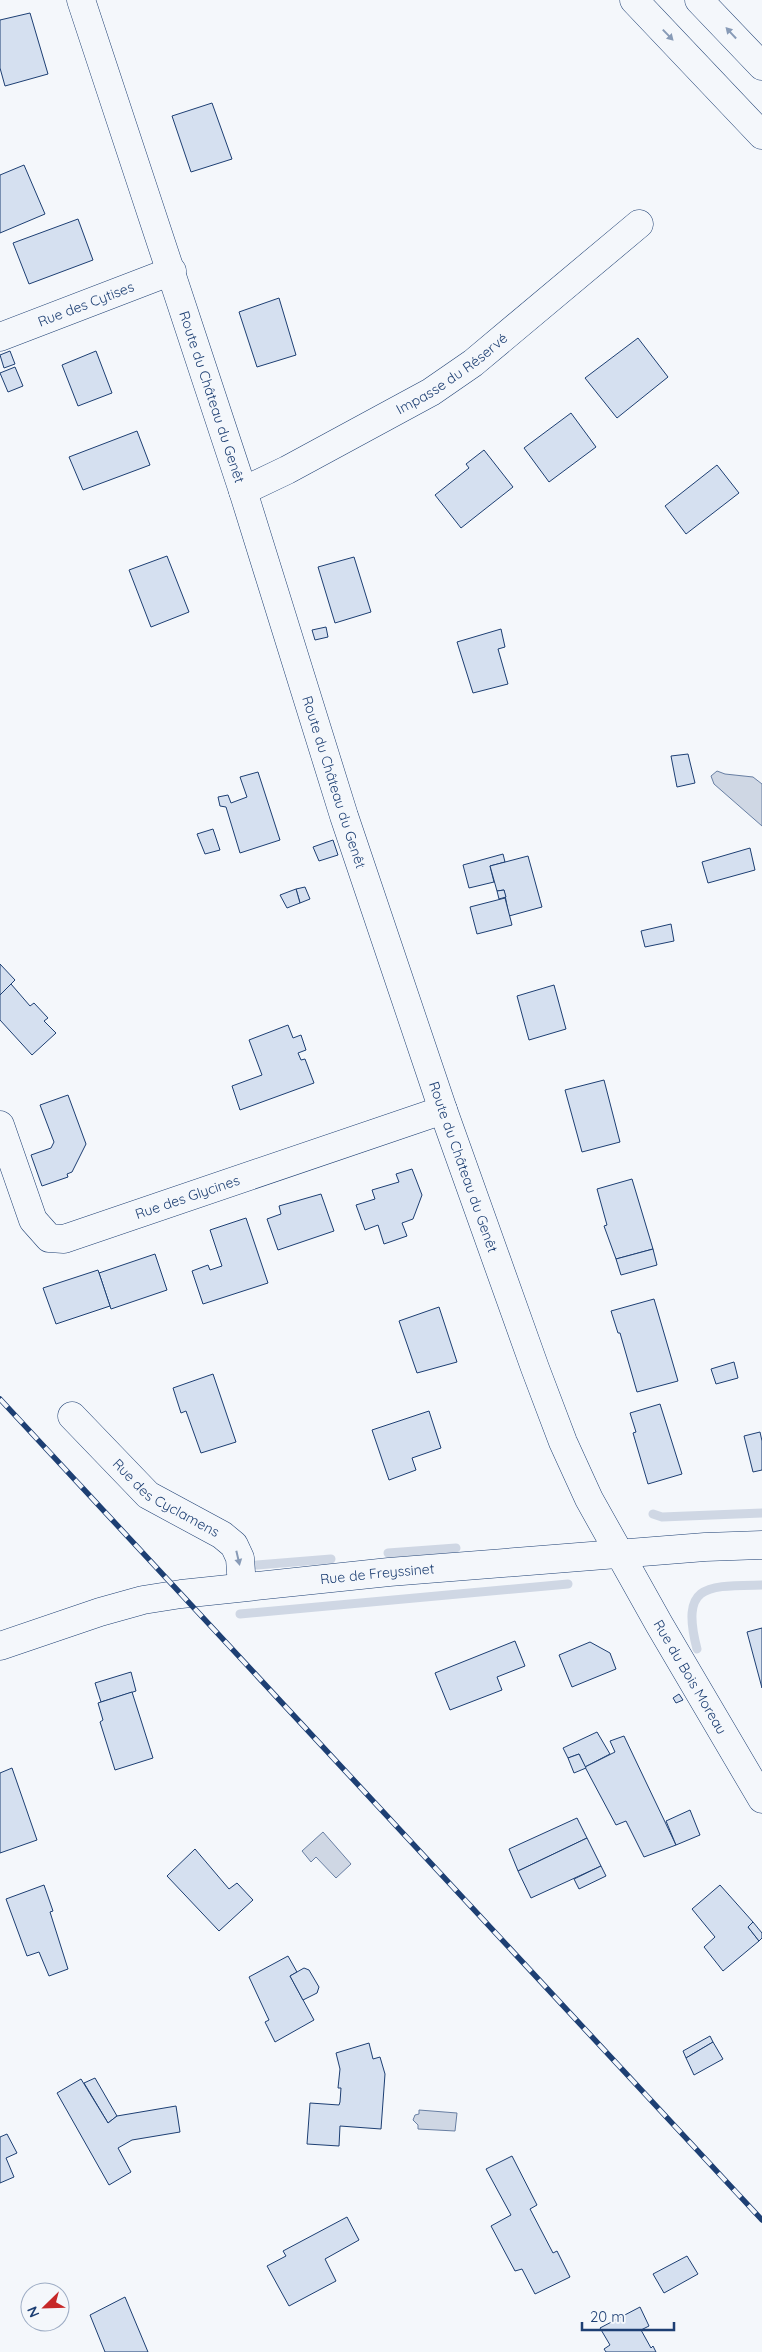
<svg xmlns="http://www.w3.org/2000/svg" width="762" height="2352" font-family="Quicksand,sans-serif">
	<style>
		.water { fill: #cfd7e4; stroke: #687fa3 }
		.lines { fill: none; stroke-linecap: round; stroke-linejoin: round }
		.stream { stroke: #cfd7e4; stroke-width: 9 }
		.building { fill: #d5e0f0; stroke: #1d3f73 }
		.street-casing { stroke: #1d3f73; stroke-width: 29 }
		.highway-casing { stroke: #1d3f73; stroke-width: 29 }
		.street { stroke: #f4f7fb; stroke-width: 28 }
		.highway { stroke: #f4f7fb; stroke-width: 28 }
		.rail-casing { stroke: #1d3f73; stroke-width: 5.5 }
		.rail { stroke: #f4f7fb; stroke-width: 4; stroke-dasharray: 11; stroke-linecap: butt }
		.oneway { fill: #889bb7 }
		.labels { text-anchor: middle; stroke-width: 4; stroke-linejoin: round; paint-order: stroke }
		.street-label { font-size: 14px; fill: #1d3f73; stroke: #f4f7fb }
	</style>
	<rect width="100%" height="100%" fill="#f4f7fb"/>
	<g class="water">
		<path d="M717 771 725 774 753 777 762 784V826L714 784 711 776Z"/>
		<path d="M323 1832 351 1864 336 1878 316 1857 311 1862 302 1851Z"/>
		<path d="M419 2110 457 2113 455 2131 418 2129V2125L413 2120 415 2115 419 2114Z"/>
	</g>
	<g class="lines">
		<g class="stream">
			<path d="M653 1514 662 1517 762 1513"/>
			<path d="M388 1553 456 1548"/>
			<path d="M257 1565 331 1559"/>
			<path d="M240 1614 568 1584"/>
			<path d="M697 1649C680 1583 707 1586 762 1585"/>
		</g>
	</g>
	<g class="building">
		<path d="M30 13 48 74 5 86 0 68V20Z"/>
		<path d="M212 103 232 159 191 172 172 116Z"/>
		<path d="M24 165 45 214 0 233V175Z"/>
		<path d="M78 219 93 260 29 284 13 243Z"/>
		<path d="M279 298 296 355 257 367 239 312Z"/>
		<path d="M638 338 668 377 617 418 585 378Z"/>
		<path d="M10 351 15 364 4 368 0 355Z"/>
		<path d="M96 351 112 393 78 406 62 365Z"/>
		<path d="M15 367 23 386 8 392 0 373Z"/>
		<path d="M571 413 596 447 549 482 524 448Z"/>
		<path d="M137 431 150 465 83 490 69 457Z"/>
		<path d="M484 450 513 487 461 528 435 495 469 468 466 464Z"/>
		<path d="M717 465 739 493 686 534 665 506Z"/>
		<path d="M167 556 189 612 151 627 129 570Z"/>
		<path d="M354 557 371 612 335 623 318 567Z"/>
		<path d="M326 627 328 637 315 640 312 630Z"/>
		<path d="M501 629 505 647 498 649 508 684 473 693 457 642Z"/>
		<path d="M688 754 695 783 677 787 671 756Z"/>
		<path d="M258 772 280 840 240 853 226 807 220 806 218 797 228 795 231 803 247 797 240 777Z"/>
		<path d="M213 829 220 850 205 854 197 834Z"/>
		<path d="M333 840 338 855 319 861 313 847Z"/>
		<path d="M750 848 755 870 708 883 702 862Z"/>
		<path d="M503 854 505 862 490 866 494 882 469 888 463 865Z"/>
		<path d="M528 856 542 907 509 916 504 890 497 891 490 866Z"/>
		<path d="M305 887 310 899 300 903 296 889Z"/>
		<path d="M296 889 300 903 287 908 280 895Z"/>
		<path d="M504 890 506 897 499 899 497 891Z"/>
		<path d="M505 898 512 925 477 934 470 907Z"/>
		<path d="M671 924 674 941 645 947 641 931Z"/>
		<path d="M0 964 15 980 0 995Z"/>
		<path d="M11 984 30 1006 34 1003 48 1018 44 1021 56 1033 32 1055 0 1020V995Z"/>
		<path d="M554 985 566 1029 529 1040 517 996Z"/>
		<path d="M288 1025 293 1038 301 1035 306 1050 298 1053 301 1060 305 1059 314 1083 240 1110 232 1086 262 1075 249 1040Z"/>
		<path d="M604 1080 620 1142 582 1152 565 1090Z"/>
		<path d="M68 1095 86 1144 72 1172 67 1174 68 1177 42 1186 31 1155 51 1148 54 1142 40 1105Z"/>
		<path d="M412 1169 422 1195 413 1219 402 1223 407 1236 384 1244 378 1225 365 1230 356 1205 375 1199 372 1190 399 1182 396 1174Z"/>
		<path d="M632 1179 653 1249 616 1259 604 1226 607 1225 597 1189Z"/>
		<path d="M321 1194 334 1231 278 1250 267 1219 281 1214 279 1206Z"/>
		<path d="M246 1218 268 1283 203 1304 192 1271 208 1265 210 1270 222 1266 210 1230Z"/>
		<path d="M653 1249 657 1265 621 1275 616 1259Z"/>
		<path d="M155 1254 167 1290 111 1309 99 1273Z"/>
		<path d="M98 1270 110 1306 56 1324 43 1288Z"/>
		<path d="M654 1299 678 1381 637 1392 620 1333H618L611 1311Z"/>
		<path d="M439 1307 457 1362 417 1373 399 1321Z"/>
		<path d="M734 1362 738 1378 716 1384 711 1369Z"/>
		<path d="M213 1374 236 1442 201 1453 186 1411 181 1413 173 1388Z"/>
		<path d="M660 1404 682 1474 648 1484 633 1433 636 1432 630 1413Z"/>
		<path d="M429 1411 441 1448 412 1458 416 1470 389 1480 372 1430Z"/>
		<path d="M760 1432 762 1441V1470L753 1472 744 1436Z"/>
		<path d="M762 1628V1688L747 1632Z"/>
		<path d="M515 1641 525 1666 497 1677 502 1690 450 1710 435 1673Z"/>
		<path d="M590 1642 610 1653 616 1669 572 1687 559 1655Z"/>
		<path d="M131 1672 136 1691 101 1702 95 1683Z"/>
		<path d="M132 1692 153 1758 115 1770 100 1722 103 1720 98 1703Z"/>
		<path d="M679 1694 683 1700 676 1703 673 1698Z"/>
		<path d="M597 1732 610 1754 585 1767 579 1754 568 1758 563 1748Z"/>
		<path d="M624 1736 676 1845 644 1857 626 1821 616 1825 585 1767 615 1752 610 1741Z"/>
		<path d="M579 1754 586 1768 574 1773 568 1758Z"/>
		<path d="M12 1768 37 1840 0 1853V1773Z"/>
		<path d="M690 1810 700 1835 676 1845 666 1821Z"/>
		<path d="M577 1818 587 1838 518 1871 509 1849Z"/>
		<path d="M587 1838 601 1866 531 1898 518 1871Z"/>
		<path d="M195 1849 229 1889 237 1883 253 1900 219 1931 167 1876Z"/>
		<path d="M601 1866 606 1876 579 1889 574 1879Z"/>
		<path d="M44 1885 53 1911 50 1912 68 1969 49 1976 39 1952 27 1956 6 1899Z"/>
		<path d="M720 1885 753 1922 748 1927 759 1941 723 1971 704 1947 715 1937 692 1909Z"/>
		<path d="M753 1922 762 1933V1938L759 1941 748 1927Z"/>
		<path d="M288 1956 297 1972 290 1976 314 2020 275 2042 265 2022 269 2020 249 1977Z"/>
		<path d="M304 1968 309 1970 319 1987 317 1993 303 2000 290 1976Z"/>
		<path d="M710 2036 713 2042 686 2058 683 2051Z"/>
		<path d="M713 2042 723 2059 694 2075 686 2058Z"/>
		<path d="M369 2043 373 2059 380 2057 385 2074 381 2129 340 2126 339 2146 307 2144 310 2103 339 2105 340 2102 341 2088H338L340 2069 336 2053Z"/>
		<path d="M95 2078 117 2116 108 2123 84 2083Z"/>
		<path d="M81 2079 108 2123 117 2116 176 2106 180 2132 132 2140 118 2148 131 2172 109 2185 57 2093Z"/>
		<path d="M7 2134 17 2153 6 2158 14 2177 0 2183V2137Z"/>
		<path d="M512 2156 537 2205 530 2209 553 2253 557 2251 570 2277 535 2294 522 2269 515 2271 491 2226 511 2215 486 2169Z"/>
		<path d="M347 2217 359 2240 325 2259 336 2281 289 2306 267 2266 286 2256 283 2251Z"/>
		<path d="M687 2256 698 2274 664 2293 653 2274Z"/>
		<path d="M125 2297 148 2352H105L90 2315Z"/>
		<path d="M640 2307 649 2326 641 2330 651 2348 653 2346 656 2352H606L604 2349 610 2345 600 2328Z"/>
	</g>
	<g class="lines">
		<g class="street-casing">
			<g id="street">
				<path id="s1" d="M81 0 243 491 344 816 443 1110 535 1368 563 1442 589 1499 659 1624 762 1799"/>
				<path id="s2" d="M0 337 172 271"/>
				<path id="s3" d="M243 491 287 470 431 392 473 363 639 224"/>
				<path id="s4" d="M0 1125 33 1220 49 1238 64 1239 443 1110"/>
				<path id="s5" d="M72 1416 148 1495 222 1535 234 1545 240 1558 242 1587"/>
				<path id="s6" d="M0 1646 100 1612 143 1600 181 1594 389 1572 705 1547 762 1545"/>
			</g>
		</g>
		<g class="highway-casing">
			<g id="highway">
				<path d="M634 0 762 135"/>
				<path d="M699 0 762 66"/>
			</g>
		</g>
		<use href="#street" class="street"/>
		<use href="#highway" class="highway"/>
		<g class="rail-casing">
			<path id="rail" d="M0 1399 762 2220"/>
		</g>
		<use href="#rail" class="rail"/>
	</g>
	<defs><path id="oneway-solid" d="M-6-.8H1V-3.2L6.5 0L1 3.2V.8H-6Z" transform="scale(1.25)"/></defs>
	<g class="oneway">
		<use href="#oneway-solid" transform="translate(731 33) rotate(-133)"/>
		<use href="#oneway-solid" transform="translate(668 35) rotate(46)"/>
		<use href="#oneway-solid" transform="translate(238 1558) rotate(77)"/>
	</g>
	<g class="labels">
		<g class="street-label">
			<text dy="5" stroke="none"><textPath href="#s2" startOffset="92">Rue des Cytises</textPath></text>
			<text dy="5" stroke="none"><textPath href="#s3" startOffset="240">Impasse du Réservé</textPath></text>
			<text dy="5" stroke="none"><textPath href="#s1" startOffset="418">Route du Château du Genêt</textPath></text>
			<text dy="5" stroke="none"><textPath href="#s1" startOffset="822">Route du Château du Genêt</textPath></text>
			<text dy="5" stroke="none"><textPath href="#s1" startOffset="1228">Route du Château du Genêt</textPath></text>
			<text dy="5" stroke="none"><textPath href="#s4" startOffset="270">Rue des Glycines</textPath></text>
			<text dy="5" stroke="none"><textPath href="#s5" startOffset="126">Rue des Cyclamens</textPath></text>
			<text dy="5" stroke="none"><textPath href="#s6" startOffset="386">Rue de Freyssinet</textPath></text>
			<text dy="5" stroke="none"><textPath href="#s1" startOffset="1788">Rue du Bois Moreau</textPath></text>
		</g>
	</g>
	<g transform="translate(45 2307) rotate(247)"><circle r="24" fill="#f4f7fb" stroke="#9eadc5"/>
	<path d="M0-4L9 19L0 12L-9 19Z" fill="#c62828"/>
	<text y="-8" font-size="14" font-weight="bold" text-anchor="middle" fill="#1d3f73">N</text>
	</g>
	<path d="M582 2322v8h92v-8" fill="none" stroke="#1d3f73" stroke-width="2.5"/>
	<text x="590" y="2322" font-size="15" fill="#1d3f73" stroke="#f4f7fb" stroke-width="4" paint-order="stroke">20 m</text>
</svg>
